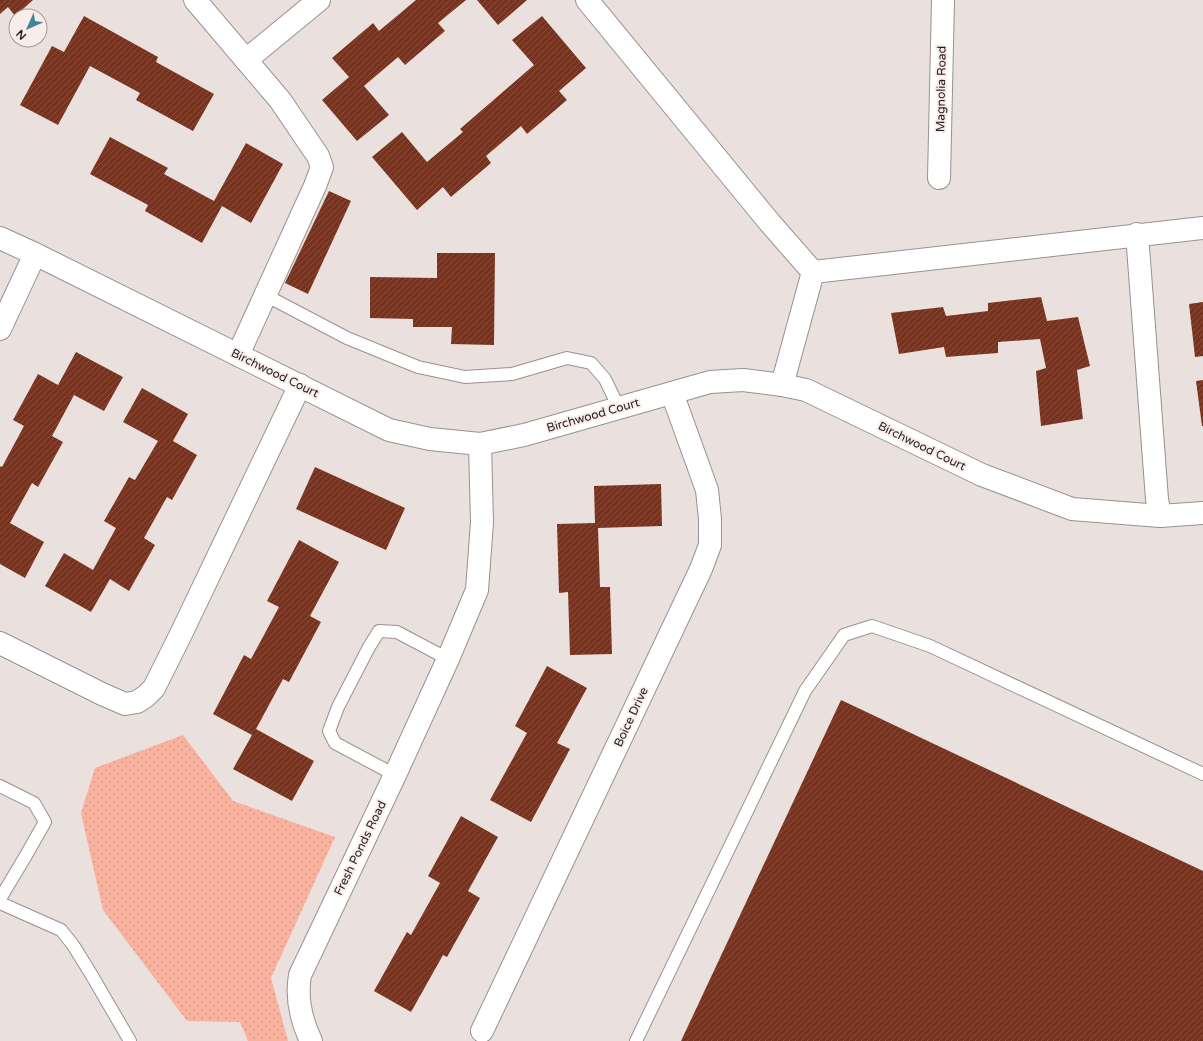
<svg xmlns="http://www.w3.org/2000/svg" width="1203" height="1041" font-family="'Varela Round',sans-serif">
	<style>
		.grass { fill: url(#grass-dots) }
		.building { fill: url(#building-hatch) }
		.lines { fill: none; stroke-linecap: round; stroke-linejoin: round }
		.service-casing { stroke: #9a918e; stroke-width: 14 }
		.minor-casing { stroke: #9a918e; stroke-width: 24 }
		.service { stroke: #fff; stroke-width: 12 }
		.minor { stroke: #fff; stroke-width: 22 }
		.labels { text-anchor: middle; stroke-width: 4; stroke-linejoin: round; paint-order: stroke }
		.street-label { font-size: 12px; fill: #201d1c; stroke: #f8edea }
	</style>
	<defs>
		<pattern id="grass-dots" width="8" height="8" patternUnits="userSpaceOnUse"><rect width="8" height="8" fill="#f9b29d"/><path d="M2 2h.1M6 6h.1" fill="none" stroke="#d59987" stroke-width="1.8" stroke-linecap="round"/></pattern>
		<pattern id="building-hatch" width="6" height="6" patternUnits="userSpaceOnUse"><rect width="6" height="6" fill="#763420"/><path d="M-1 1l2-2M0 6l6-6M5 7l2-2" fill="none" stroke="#844f3f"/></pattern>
	</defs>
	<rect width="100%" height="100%" fill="#eae0dd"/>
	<path class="grass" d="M183 735 233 801 335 837 271 978 288 1041H248L240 1022 187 1021 103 910 81 813 95 768Z"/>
	<g class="building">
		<path d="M0 0H33L15 16 8 7 0 14Z"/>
		<path d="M416 0H466L438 23 445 31 405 65 398 57 364 86 389 115 357 141 322 100 349 77 332 58 373 23 379 31Z"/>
		<path d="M477 0H527L498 25Z"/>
		<path d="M84 16 158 57 156 62 214 94 193 131 136 100 140 93 90 66 58 125 20 105 52 46 64 52Z"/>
		<path d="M542 16 586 68 559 91 567 100 527 134 521 126 486 156 491 163 451 197 443 187 417 210 372 157 402 132 427 162 463 132 460 129 534 65 512 40Z"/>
		<path d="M110 137 168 168 164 174 214 201 246 143 283 164 251 223 222 206 202 243 145 211 148 205 90 174Z"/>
		<path d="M329 191 351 201 308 294 285 283Z"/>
		<path d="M437 253H495L494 345 451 344 452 327H413V319L370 318V277L437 278Z"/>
		<path d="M1041 297 1047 321 1078 317 1090 366 1077 370 1083 419 1041 426 1036 371 1046 368 1040 339 998 342V353L946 357 944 347 899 354 891 313 943 307 946 316 988 311V303Z"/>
		<path d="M1203 302V356L1195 357 1189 304Z"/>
		<path d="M76 352 123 377 104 411 74 395 52 436 63 442 38 487 32 483 10 523 44 542 25 578 0 564V466L2 467 24 426 13 420 38 374 58 385Z"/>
		<path d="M1203 380V426H1202L1196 381Z"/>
		<path d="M142 388 188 414 173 441 197 455 172 500 167 497 144 538 155 545 129 591 110 579 91 612 45 586 64 553 93 570 116 528 104 521 129 477 135 480 158 441 123 422Z"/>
		<path d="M315 467 405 508 386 550 296 509Z"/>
		<path d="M661 484 662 526 598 528 600 587H610L612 654 570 655 568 592 559 593 557 524 595 523 594 486Z"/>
		<path d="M299 540 339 562 310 616 321 622 289 682 283 679 256 729 314 761 292 801 233 769 252 735 213 714 244 655 251 659 279 607 267 601Z"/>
		<path d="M547 666 587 688 557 743 570 749 531 822 490 800 527 733 515 726Z"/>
		<path d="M841 700 1203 871V1041H681Z"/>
		<path d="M461 816 498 837 468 891 480 898 447 957 443 955 411 1012 374 991 407 932 411 935 440 883 428 876Z"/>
	</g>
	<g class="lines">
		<g class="service-casing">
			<g id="service">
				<path d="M265 295 347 338 418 367 465 377 512 374 567 358 591 363 605 379 619 408"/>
				<path d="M395 775 335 743 329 731 338 707 369 647 379 631 397 632 448 659"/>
				<path d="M0 786 34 803 45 822 25 857 0 899"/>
				<path d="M0 903 61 930 73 945 91 974 130 1041"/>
				<path d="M636 1041 805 691 844 635 872 626 930 646 1203 774"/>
			</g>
		</g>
		<g class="minor-casing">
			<g id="minor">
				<path d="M195 0 280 100 318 156 322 167 315 186 238 355"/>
				<path d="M587 0 770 223 813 272"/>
				<path d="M246 60 319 0"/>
				<path d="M939 178 943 0"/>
				<path d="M1137 234 1157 499 1160 516"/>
				<path d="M0 238 35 254 389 430 430 439 480 444 524 435 710 382 743 380 782 385 806 390 982 475 1072 509 1160 516 1203 513"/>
				<path d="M0 329 35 254"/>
				<path d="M782 385 813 272 1203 228"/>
				<path d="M0 643 102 694 125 704 137 702 146 696 154 688 180 636 300 385"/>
				<path d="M482 1031 701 569 710 545V519L707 490 672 393"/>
				<path d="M311 1041C301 1020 296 998 300 975L395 775 448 659 477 590 482 522 480 444"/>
			</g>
		</g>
		<use href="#service" class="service"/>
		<use href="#minor" class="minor"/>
	</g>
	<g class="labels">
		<g class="street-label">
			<text transform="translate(941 89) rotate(-89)" y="4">Magnolia Road</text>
			<text transform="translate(275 373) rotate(26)" y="4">Birchwood Court</text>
			<text transform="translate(593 415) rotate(-16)" y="4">Birchwood Court</text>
			<text transform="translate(922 446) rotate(26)" y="4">Birchwood Court</text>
			<text transform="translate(631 717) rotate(-65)" y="4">Boice Drive</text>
			<text transform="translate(360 848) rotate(-64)" y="4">Fresh Ponds Road</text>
		</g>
	</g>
	<g transform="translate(28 28) rotate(225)"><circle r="19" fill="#f8edea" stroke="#a29a98"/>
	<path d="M0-3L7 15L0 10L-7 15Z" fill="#438596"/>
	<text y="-6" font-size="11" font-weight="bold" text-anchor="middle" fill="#201d1c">N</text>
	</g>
</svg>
